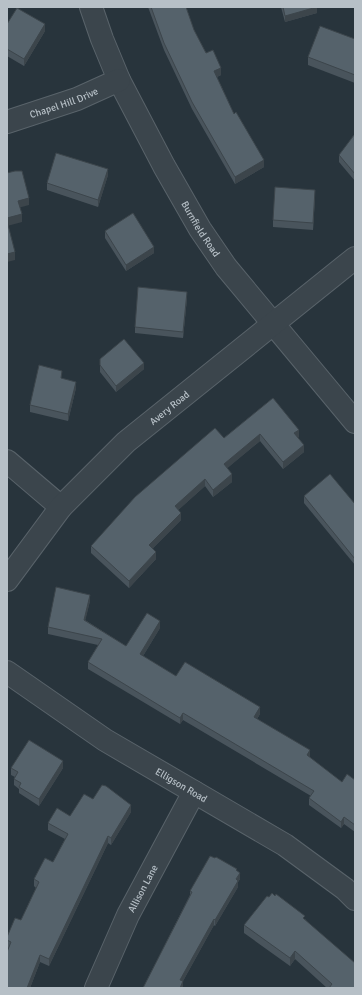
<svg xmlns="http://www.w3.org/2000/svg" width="362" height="995" font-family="Signika,sans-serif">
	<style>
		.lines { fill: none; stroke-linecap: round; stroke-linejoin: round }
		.street-casing { stroke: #59636a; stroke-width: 24 }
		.street { stroke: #3b454c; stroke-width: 22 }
		.wall { fill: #49545c }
		.shaded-wall { fill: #3c454b }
		.building { fill: #55626b; stroke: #3c454b }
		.labels { text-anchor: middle; stroke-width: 3.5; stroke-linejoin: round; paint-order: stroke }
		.street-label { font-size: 10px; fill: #b7c0c7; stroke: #202a31 }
	</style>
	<rect width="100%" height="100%" fill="#28343c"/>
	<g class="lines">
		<g class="street-casing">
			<g id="street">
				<path id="s1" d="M91 7 102 39 119 80 164 166 200 229 226 267 355 422"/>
				<path id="s2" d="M7 122 77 99 119 80"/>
				<path d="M7 461 61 507"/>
				<path id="s3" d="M7 580 61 507 126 442 355 258"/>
				<path id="s4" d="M7 672 105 740 285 845 345 889 355 899"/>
				<path id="s5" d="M96 988 128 915 194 792"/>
			</g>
		</g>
		<use href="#street" class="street"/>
	</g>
	<g class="wall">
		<path d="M148 7H186L194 30 206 53 221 75 217 77 234 114 264 167 235 184 192 109 164 50Z"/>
		<path d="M281 7H317V13L285 22Z"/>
		<path d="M7 24 45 31 24 66 7 56Z"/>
		<path d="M355 39V83L308 65V57Z"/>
		<path d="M355 137V181L339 162V155Z"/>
		<path d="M108 175 98 207 47 190V183Z"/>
		<path d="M315 197 313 230 273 227V220Z"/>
		<path d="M105 231 154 253 126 271 105 238Z"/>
		<path d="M187 298 183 338 135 333V327Z"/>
		<path d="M100 359 144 369 116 392 100 372Z"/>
		<path d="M62 378 76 388 68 421 30 412V405Z"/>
		<path d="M273 398 299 437H298L304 452 283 469 260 441 227 468 232 482 213 497 205 486 178 510 181 520 153 548 156 559 129 588 91 553V546Z"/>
		<path d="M304 496 355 504V565L304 503Z"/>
		<path d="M90 601 85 620 126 646 160 628 143 656 176 676 260 714 257 719 310 757H309L342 782 355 780V832L344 824 341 828 309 805V798L311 796 183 720 180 724 88 669V662L98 645 48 634V627Z"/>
		<path d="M11 768H63L39 806 19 793V789L14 785V779L15 777 11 775Z"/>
		<path d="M93 799 131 812 111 845 108 843 49 966 40 962 30 988H7L9 948 7 947V937L21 920 36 888 34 886V879L53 862 65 839 48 830V823L70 816Z"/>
		<path d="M237 871 240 879 238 882V887L215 926 214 925 183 981 143 988 190 895V891Z"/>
		<path d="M305 919 355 988H327L295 959 290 966 244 933V925Z"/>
	</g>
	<g class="shaded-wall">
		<path d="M317 7V13L285 22V16Z"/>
		<path d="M45 24V31L24 66V59Z"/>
		<path d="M221 68V75L214 78V71Z"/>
		<path d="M264 160V167L235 184V177Z"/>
		<path d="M108 169V175L98 207V200Z"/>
		<path d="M315 190V197L313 230V223Z"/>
		<path d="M29 198V205L18 208V201Z"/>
		<path d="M22 214V222L7 226V218Z"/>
		<path d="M154 247V253L126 271V265Z"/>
		<path d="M15 252V260L7 262V254Z"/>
		<path d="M187 292V298L183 338V332Z"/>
		<path d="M144 363V369L116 392V386Z"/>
		<path d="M76 382V388L68 421V414Z"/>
		<path d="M299 430V437L294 440V433Z"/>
		<path d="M260 434V441L224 471V464Z"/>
		<path d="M304 445V452L283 469V462Z"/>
		<path d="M232 474V482L213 497V490Z"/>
		<path d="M205 479V486L175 513V506Z"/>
		<path d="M181 513V520L149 552V545Z"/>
		<path d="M156 552V559L129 588V581Z"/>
		<path d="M90 595V601L84 626V620Z"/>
		<path d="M160 621V628L140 661V654Z"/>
		<path d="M260 707V714L254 724V717Z"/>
		<path d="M183 713V720L180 724V718Z"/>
		<path d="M310 750V757L307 762V755Z"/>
		<path d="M63 761V768L39 806V799Z"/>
		<path d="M131 805V812L111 845V838Z"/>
		<path d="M344 817V824L341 828V822Z"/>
		<path d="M108 836V843L49 966V959Z"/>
		<path d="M240 873V879L238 882V887L215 926V920Z"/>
		<path d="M214 919V925L183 981V988H180V980Z"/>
		<path d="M295 951V959L290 966V958Z"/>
		<path d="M40 955V962L30 988H27Z"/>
	</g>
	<g class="building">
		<path d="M151 7H186L194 30 206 53 213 50 221 68 214 71 234 114 236 112 264 160 235 177 192 102 164 43Z"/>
		<path d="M283 7H317L285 16Z"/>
		<path d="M17 8 45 24 24 59 7 49V24Z"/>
		<path d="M320 26 355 39V75L308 57Z"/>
		<path d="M354 135 355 137V174L339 155Z"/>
		<path d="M56 153 108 169 98 200 47 183Z"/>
		<path d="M15 171H22L29 198 18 201 22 214 7 218V173Z"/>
		<path d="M275 187 315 190 313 223 273 220Z"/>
		<path d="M133 213 154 247 126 265 105 231Z"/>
		<path d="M7 221 15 252 7 254Z"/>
		<path d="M138 287 187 292 183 332 135 327Z"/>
		<path d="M124 339 144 363 116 386 100 365V359Z"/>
		<path d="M39 365 62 371 61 378 76 382 68 414 30 405Z"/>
		<path d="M273 398 299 430 294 433 304 445 283 462 260 434 224 464 232 474 213 490 205 479 175 506 181 513 149 545 156 552 129 581 91 546 135 497 215 428 224 438Z"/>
		<path d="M330 474 355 504V507L354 508H355V559L304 496Z"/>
		<path d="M56 587 90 595 84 620 126 646 147 613 160 621 140 654 176 676 185 662 260 707 254 717 310 750 307 755 342 782 347 774 355 780V825L344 817 341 822 309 798 314 791 183 713 180 718 88 662 102 639 48 627Z"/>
		<path d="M29 740 63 761 39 799 19 787 21 783 14 779 18 772 11 768Z"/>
		<path d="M102 785 106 786 131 805 111 838 108 836 49 959 40 955 27 988H7V952L11 942 7 940V937L15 918 21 920 39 882 34 879 45 858 53 862 68 834 48 823 57 808 70 816 84 794 93 799Z"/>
		<path d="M210 856 215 858 216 857 237 869 236 870 240 873 236 879 238 881 215 920 214 919 180 980 183 981 180 988H143L192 892 190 891Z"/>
		<path d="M272 893 275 896 276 894 305 916 303 918 355 963V988H329L332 984 295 951 290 958 244 925 267 896 269 897Z"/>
	</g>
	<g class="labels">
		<g class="street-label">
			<text dy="4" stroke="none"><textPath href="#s2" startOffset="60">Chapel Hill Drive</textPath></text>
			<text dy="4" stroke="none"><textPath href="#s1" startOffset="248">Burnfield Road</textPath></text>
			<text dy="4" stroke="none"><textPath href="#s3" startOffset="238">Avery Road</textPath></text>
			<text dy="4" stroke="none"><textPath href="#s4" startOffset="208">Elligson Road</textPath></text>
			<text dy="4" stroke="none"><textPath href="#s5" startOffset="110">Allison Lane</textPath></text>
		</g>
	</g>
	<rect width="362" height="995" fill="none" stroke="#b7c0c7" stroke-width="16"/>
</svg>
